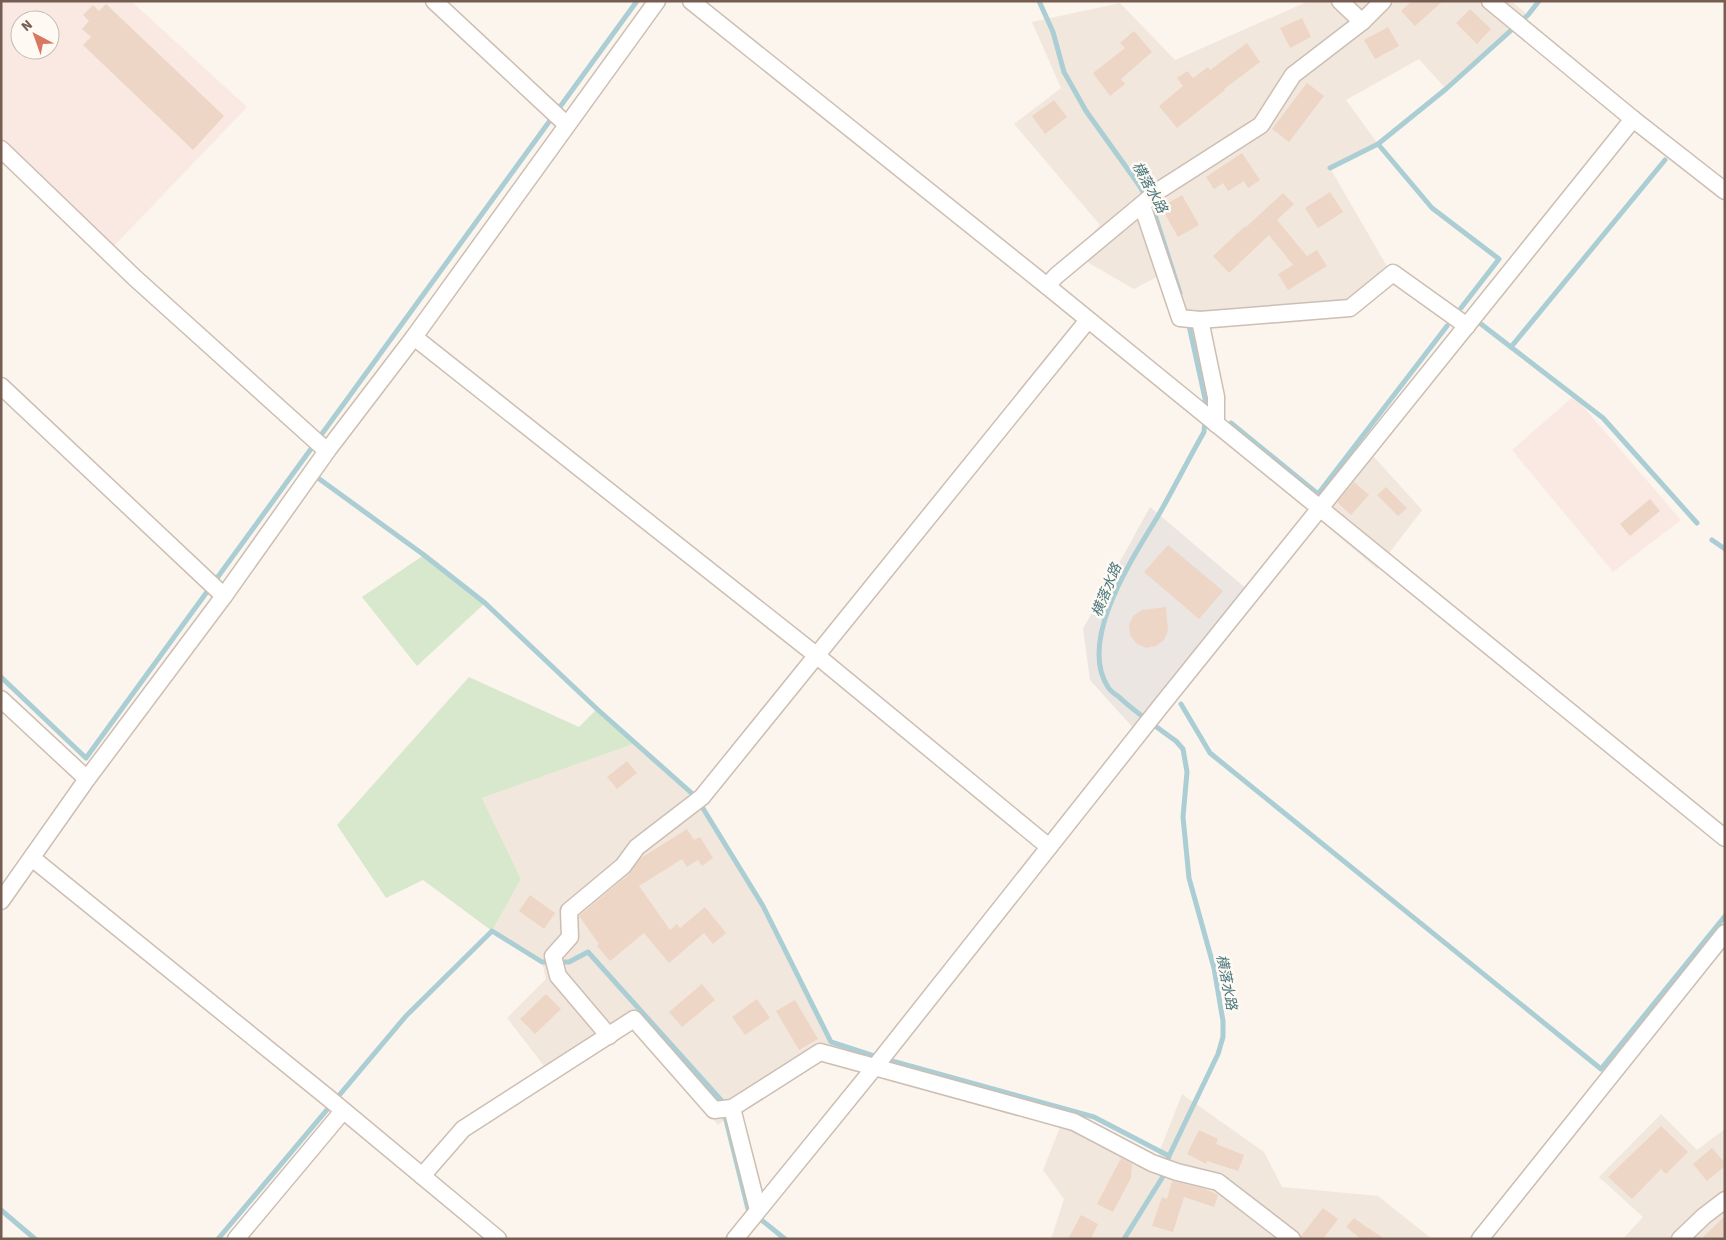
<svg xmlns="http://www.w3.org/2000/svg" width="1726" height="1240" font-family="'Source Sans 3','Noto Sans JP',sans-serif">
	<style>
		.residential { fill: #f2e7dc }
		.commercial { fill: #fae9e2; fill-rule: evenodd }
		.industrial { fill: #ebe6e2 }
		.green { fill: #d8e8cc }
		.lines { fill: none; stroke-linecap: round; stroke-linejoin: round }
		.stream { stroke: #aaced4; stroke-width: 5 }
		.building { fill: #eed6c7 }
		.street-casing { stroke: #cdbeb3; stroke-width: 19 }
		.street { stroke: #fff; stroke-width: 16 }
		.labels { text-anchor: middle; stroke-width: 5; stroke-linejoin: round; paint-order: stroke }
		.water-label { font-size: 14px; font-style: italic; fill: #4a777e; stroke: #fef9f3 }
	</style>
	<rect width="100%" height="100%" fill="#fbf5ed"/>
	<g class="residential">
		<path d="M1309 1H1511L1528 15 1446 89 1419 59 1346 100 1378 144 1330 168 1396 282 1347 316 1177 326 1164 273 1134 289 1073 254 1100 225 1014 124 1061 88 1032 22 1120 3 1175 60Z"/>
		<path d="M1365 447 1422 510 1377 569 1309 511Z"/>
		<path d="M636 743 696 797 763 906 831 1042 718 1125 634 1028 554 1079 507 1018 546 979 542 962 492 931 521 879 482 798Z"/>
		<path d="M1182 1094 1264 1152 1282 1187 1378 1196 1432 1239H1051L1064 1199 1043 1170 1066 1112 1157 1158Z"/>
		<path d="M1661 1114 1697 1150 1725 1129V1239H1623L1643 1217 1599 1177Z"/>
	</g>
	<g class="commercial">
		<path d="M1 1H131L247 107 113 247 1 139ZM20 20H50V50H20Z"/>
		<path d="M1574 396 1681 520 1613 572 1512 450Z"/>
	</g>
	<path class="industrial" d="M1150 507 1248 590 1136 731 1090 680 1083 629Z"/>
	<g class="green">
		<path d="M424 555 485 603 417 666 362 597Z"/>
		<path d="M469 677 579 727 597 709 636 743 482 798 521 879 492 931 423 880 386 898 337 825Z"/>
	</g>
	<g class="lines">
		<g class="stream">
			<path d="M1039 1 1053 32 1064 72 1086 111 1139 185 1146 197"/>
			<path d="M1378 144 1432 208 1499 259 1461 308"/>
			<path d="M1330 168 1378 144 1446 89 1528 15 1539 1"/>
			<path d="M1150 204 1155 215 1180 293"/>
			<path d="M1188 321 1206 403 1205 410"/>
			<path d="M1481 324 1603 418 1697 523"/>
			<path d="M1511 347 1665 160"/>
			<path d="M1231 423 1318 494 1447 326"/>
			<path d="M318 478 424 555 485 603 597 709 696 797 763 906 831 1042 874 1056 1094 1117 1169 1156"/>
			<path d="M1712 540 1725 549"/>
			<path d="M1 677 86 758 637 1"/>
			<path d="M1181 704 1210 753 1601 1069 1725 916"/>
			<path d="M1 1210 35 1239"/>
			<path d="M218 1239 406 1016 492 931 542 962H569L588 952 721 1100 748 1209 785 1239"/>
			<path d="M1124 1239 1162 1178 1169 1156 1218 1054 1223 1037V1021L1214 968 1189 878 1183 817 1187 772 1183 749 1176 741C1157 727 1136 713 1119 697 1115 694 1110 691 1108 687 1077 640 1134 556 1158 516 1174 488 1188 460 1204 432L1205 419"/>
		</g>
	</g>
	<g class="building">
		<path d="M1412 1H1443L1415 26 1401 11Z"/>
		<path d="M106 4 224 116 193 150 83 45 91 37 82 29 89 21 83 15 93 5 99 11Z"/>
		<path d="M1470 9 1491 29 1477 44 1456 23Z"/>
		<path d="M1302 18 1311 37 1290 48 1280 28Z"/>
		<path d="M1388 27 1399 46 1375 59 1364 40Z"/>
		<path d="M1134 31 1152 52 1121 79 1125 84 1110 96 1093 73 1125 48 1120 43Z"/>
		<path d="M1247 43 1260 62 1224 89 1225 90 1177 128 1159 106 1183 86 1177 78 1187 71 1193 78 1208 67 1210 70Z"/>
		<path d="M1307 83 1324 96 1289 142 1272 129Z"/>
		<path d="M1054 100 1067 117 1045 134 1032 116Z"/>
		<path d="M1242 153 1260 180 1248 188 1244 181 1228 191 1223 183 1214 189 1206 177Z"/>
		<path d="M1330 192 1343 212 1318 228 1305 208Z"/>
		<path d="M1283 193 1294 204 1277 220 1307 256 1317 250 1327 266 1288 290 1278 274 1293 265 1269 235 1229 273 1213 256 1245 226 1246 227Z"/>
		<path d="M1182 195 1199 225 1178 237 1161 207Z"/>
		<path d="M1354 482 1369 495 1351 515 1337 502Z"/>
		<path d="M1386 487 1407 508 1398 516 1377 495Z"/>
		<path d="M1650 499 1660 511 1630 536 1620 524Z"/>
		<path d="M1168 545 1223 591 1199 619 1144 572Z"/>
		<path d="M1166 607 1168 631 1164 640 1156 646 1146 648 1136 643 1130 635 1129 625 1133 616 1142 610Z"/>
		<path d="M627 761 637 773 617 789 607 777Z"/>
		<path d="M687 829 694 840 700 837 713 858 702 866 698 860 687 867 682 859 639 886 670 930 677 924 680 928 705 907 726 933 713 944 704 933 669 963 644 933 610 961 597 946 599 944 579 916 629 874 641 858Z"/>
		<path d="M530 895 555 913 544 929 519 911Z"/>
		<path d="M702 984 715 1000 682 1027 669 1012Z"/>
		<path d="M546 994 561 1009 535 1034 520 1019Z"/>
		<path d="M757 999 770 1018 745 1035 732 1017Z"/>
		<path d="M795 1000 818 1039 799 1050 776 1011Z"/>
		<path d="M1661 1126 1688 1152 1666 1174 1661 1169 1632 1199 1608 1177Z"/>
		<path d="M1199 1130 1218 1139 1216 1144 1244 1155 1238 1171 1207 1161 1206 1164 1187 1154Z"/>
		<path d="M1712 1148 1725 1163V1166L1707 1181 1693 1164Z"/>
		<path d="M1121 1158 1132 1164 1131 1178 1113 1212 1097 1204Z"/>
		<path d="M1172 1181 1205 1189 1218 1195 1214 1207 1184 1197 1173 1232 1152 1226 1162 1197 1167 1199Z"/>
		<path d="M1323 1208 1338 1219 1323 1239H1302L1301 1236Z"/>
		<path d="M1081 1215 1098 1224 1091 1239H1068Z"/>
		<path d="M1725 1216V1239H1701Z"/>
		<path d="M1354 1218 1365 1226 1385 1239H1361L1346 1227Z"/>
	</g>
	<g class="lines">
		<g class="street-casing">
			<g id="street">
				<path d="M434 1 567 125"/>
				<path d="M691 1 1047 286 1725 838"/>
				<path d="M1340 1 1362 22"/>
				<path d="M1490 1 1633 119 1725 191"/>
				<path d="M1 149 135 278 327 451"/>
				<path d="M1142 205 1180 318 1200 320 1350 308 1393 273 1467 326"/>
				<path d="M1047 286 1056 276 1158 191 1261 125 1293 75 1362 22 1383 1"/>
				<path d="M1200 320 1216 397V424"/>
				<path d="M414 337 816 655 1049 847"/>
				<path d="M1 386 224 596"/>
				<path d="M1 699 87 779"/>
				<path d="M32 858 326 1096 498 1239"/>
				<path d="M1 901 87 779 224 596 327 451 414 337 657 1"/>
				<path d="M609 1036 558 976 553 956 570 937 569 911 623 866 637 847 702 797 1088 320"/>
				<path d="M732 1108 758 1210"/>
				<path d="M422 1176 463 1129 634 1019 714 1110 732 1108 820 1052 1074 1122 1152 1163 1177 1172 1218 1182 1292 1239"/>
				<path d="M236 1239 343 1111"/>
				<path d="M735 1239 874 1068 1160 707 1633 119"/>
				<path d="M1480 1239 1725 933"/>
				<path d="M1680 1239 1704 1216 1725 1200"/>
			</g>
		</g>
		<use href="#street" class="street"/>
	</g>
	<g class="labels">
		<g class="water-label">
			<text transform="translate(1150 187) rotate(61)" y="5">横落水路</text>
			<text transform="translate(1106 590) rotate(-68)" y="5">横落水路</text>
			<text transform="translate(1227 982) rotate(79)" y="5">横落水路</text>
		</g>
	</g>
	<rect width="1726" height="1240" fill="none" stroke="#755d51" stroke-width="5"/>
	<g transform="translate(35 35) rotate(319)"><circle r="24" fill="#fef9f3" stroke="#c7bbb2"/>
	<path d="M0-4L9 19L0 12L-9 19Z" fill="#d77860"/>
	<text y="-8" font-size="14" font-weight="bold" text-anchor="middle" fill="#755d51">N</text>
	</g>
</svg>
